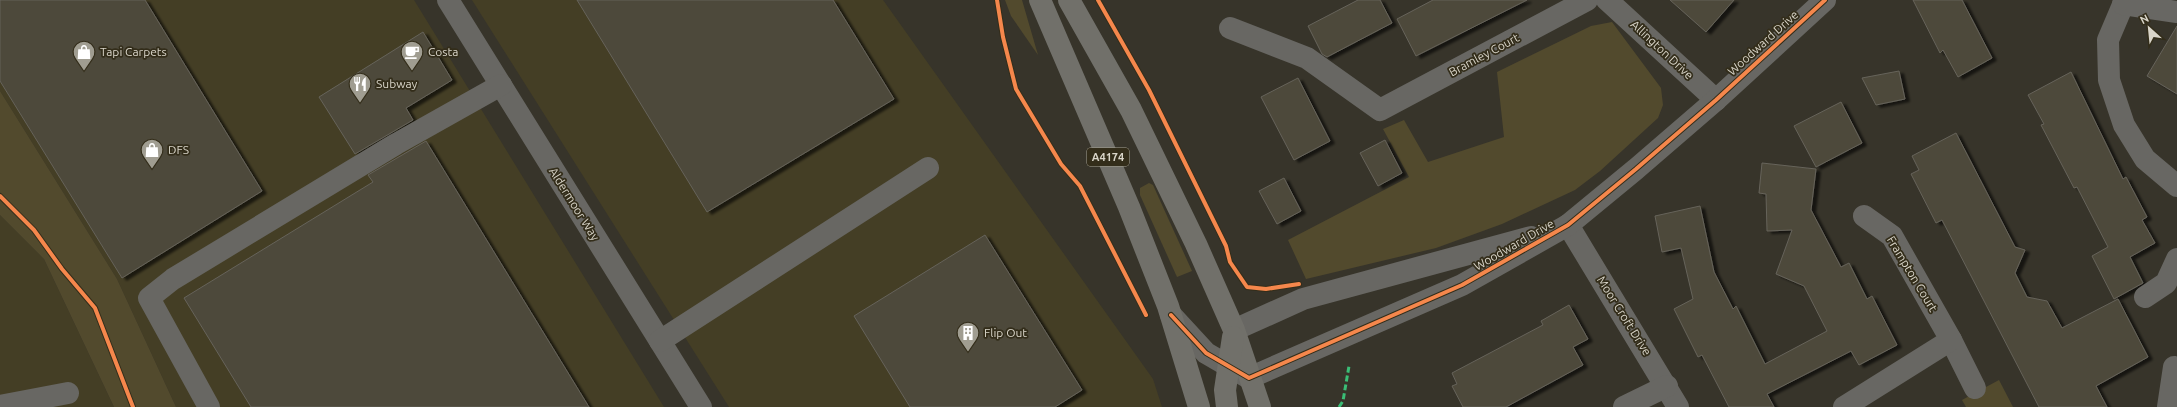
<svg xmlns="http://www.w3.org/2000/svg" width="2177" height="407" font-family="Ubuntu,sans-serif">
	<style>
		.built { fill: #443e25 }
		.green { fill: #524a2d }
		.building { fill: #4d493b; stroke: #66635a; filter: url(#shadow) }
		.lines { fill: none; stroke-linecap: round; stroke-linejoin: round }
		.minor { stroke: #686763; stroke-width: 22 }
		.major { stroke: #71706a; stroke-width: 22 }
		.quiet { stroke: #3abd76; stroke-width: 3; stroke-dasharray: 6 3; stroke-linecap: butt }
		.cycleway-casing { stroke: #332d1a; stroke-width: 6 }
		.cycleway { stroke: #f5874c; stroke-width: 4 }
		.labels { text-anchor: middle; stroke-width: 3.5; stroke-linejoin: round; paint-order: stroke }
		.shield { fill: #332d1a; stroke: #a7a394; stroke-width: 1 }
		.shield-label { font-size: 11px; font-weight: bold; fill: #d9d5c9 }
		.street-label { font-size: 12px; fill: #d9d5c9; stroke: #332d1a }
		.poi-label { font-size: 12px; fill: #d9d5c9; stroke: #332d1a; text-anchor: start }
	</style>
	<defs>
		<filter id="shadow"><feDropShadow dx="4.5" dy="2.5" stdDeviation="1" flood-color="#0009"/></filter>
	</defs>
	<rect width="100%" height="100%" fill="#37342a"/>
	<g class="built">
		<path d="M0 0H414L664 407H176L117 279 0 91Z"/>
		<path d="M472 0H883L1153 379 1162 407H729Z"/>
		<path d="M0 215 44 259 114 407H0Z"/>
	</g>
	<g class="green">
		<path d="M1005 0H1022L1038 55 1011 16Z"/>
		<path d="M1612 22 1661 88 1663 105 1658 118 1600 171 1575 190 1502 224 1436 248 1306 279 1288 240 1409 177 1383 129 1404 120 1428 162 1504 137 1497 72 1591 26Z"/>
		<path d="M0 91 117 279 176 407H114L44 259 0 215Z"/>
		<path d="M1149 183 1153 185 1192 271 1177 277 1140 195V188Z"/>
		<path d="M1999 380 2013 407H1966L1962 400Z"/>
	</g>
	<g class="building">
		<path d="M0 0H145L262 191 122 278 0 81Z"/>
		<path d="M577 0H833L894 99 707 212Z"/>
		<path d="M1358 0H1380L1392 23 1327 57 1322 54 1308 26Z"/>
		<path d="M1433 0H1527L1416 56 1397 19Z"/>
		<path d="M1670 0H1734L1706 32Z"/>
		<path d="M1913 0H1962L1992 58 1958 77 1943 50 1940 53Z"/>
		<path d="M2177 26V94L2147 76Z"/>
		<path d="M423 32 452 80 406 108 413 120 355 154 319 97Z"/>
		<path d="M1899 71 1905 99 1876 105 1862 78Z"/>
		<path d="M2071 72 2123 179 2126 177 2147 217 2142 220 2155 243 2130 257 2143 283 2114 299 2092 256 2108 247 2077 187 2074 188 2041 125 2044 124 2028 95Z"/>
		<path d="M1298 78 1330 141 1294 160 1261 97Z"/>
		<path d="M1841 102 1862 143 1816 167 1794 126Z"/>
		<path d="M1956 133 2015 247 2025 250 2015 273 2027 297 2047 301 2062 328 2118 299 2148 357 2096 386 2107 407H2039L1942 220 1936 223 1911 174 1919 170 1912 156Z"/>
		<path d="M1385 140 1402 173 1378 186 1360 153Z"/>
		<path d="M426 141 589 407H251L184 298 373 182 368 175Z"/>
		<path d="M1762 163 1816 169 1811 210 1841 267 1849 263 1867 299 1872 296 1897 345 1859 365 1851 351 1767 394 1774 407H1729L1702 355 1698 357 1674 309 1693 299 1681 248 1662 252 1655 216 1700 206 1714 272 1733 309 1736 306 1765 364 1827 331 1804 286 1776 274 1792 230 1767 231 1766 194 1759 193Z"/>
		<path d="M1284 178 1301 211 1277 224 1259 191Z"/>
		<path d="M985 235 1082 390 1055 407H910L854 316Z"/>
		<path d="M1569 305 1588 339 1573 347 1583 365 1506 407H1463L1452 386 1457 384 1452 373 1543 325 1541 321Z"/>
	</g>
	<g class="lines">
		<g class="minor">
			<path d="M448 0 701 407"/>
			<path d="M1607 0 1716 100"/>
			<path d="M2125 0 2108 40 2109 80 2124 125 2145 159 2177 186"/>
			<path d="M2123 4 2177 12"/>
			<path d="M1230 28 1307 58 1380 110 1587 0"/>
			<path d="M1568 225 1678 407"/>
			<path d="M2145 297 2166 283 2177 259"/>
			<path d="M1171 315 1206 353 1249 378 1462 285 1568 225 1636 169 1716 100 1825 0"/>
			<path d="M1234 330 1303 299 1531 237"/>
			<path d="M1951 340 1975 388"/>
			<path d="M660 341 928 168"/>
			<path d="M0 406 68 393"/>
			<path d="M209 407 149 298 173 279 396 144 501 85"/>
			<path d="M1624 407 1667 386"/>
			<path d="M1844 407 1951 340 1892 236 1864 216"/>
			<path d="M2168 407 2174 367"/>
		</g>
		<g class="major">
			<path d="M1040 0 1129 207 1168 306 1199 407"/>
			<path d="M1069 0 1131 110 1196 244 1234 330 1260 407"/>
			<path d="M1227 407 1225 390 1233 337"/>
		</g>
		<path class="quiet" d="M1339 407 1343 401 1349 366"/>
		<g class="cycleway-casing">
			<g id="cycleway">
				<path d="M997 0 1003 37 1016 89 1061 164 1080 186 1146 315"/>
				<path d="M1098 0 1149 90 1226 246 1230 262 1247 287 1266 289 1299 284"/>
				<path d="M0 196 34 230 62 269 95 308 133 407"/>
				<path d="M1171 315 1206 353 1249 378 1462 285 1568 225 1636 169 1716 100 1825 0"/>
			</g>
		</g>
		<use href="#cycleway" class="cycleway"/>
	</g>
	<defs>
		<g id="shop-pin" transform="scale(1.15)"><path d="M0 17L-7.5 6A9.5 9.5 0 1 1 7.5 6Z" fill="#a09d91" stroke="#332d1a"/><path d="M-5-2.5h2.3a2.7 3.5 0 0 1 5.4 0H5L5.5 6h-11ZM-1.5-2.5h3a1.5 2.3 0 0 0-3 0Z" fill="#fff"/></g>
		<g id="cafe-pin" transform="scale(1.15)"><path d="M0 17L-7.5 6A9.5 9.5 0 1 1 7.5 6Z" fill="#a09d91" stroke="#332d1a"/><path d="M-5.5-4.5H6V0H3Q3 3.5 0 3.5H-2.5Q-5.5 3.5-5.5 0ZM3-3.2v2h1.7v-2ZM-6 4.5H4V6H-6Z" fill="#fff"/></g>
		<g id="restaurant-pin" transform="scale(1.15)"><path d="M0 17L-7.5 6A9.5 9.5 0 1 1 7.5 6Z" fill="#a09d91" stroke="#332d1a"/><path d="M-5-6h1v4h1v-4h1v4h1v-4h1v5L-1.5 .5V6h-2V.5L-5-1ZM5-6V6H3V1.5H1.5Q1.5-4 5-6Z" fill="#fff"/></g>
		<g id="building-pin" transform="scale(1.15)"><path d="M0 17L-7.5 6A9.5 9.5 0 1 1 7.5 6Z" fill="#a09d91" stroke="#332d1a"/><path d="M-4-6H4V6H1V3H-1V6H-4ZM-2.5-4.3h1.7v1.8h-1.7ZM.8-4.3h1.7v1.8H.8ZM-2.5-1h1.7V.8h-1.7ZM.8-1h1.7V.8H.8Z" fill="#fff"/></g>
	</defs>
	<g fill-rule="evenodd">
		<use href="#shop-pin" x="84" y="52"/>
		<use href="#cafe-pin" x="412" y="52"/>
		<use href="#restaurant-pin" x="360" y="84"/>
		<use href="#shop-pin" x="152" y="150"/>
		<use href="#building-pin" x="968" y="333"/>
	</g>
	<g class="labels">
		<rect class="shield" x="1087" y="148" width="42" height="18" rx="3"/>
		<g class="shield-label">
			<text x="1108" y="161">A4174</text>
		</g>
		<g class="street-label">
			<text transform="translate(1763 43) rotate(-42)" y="4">Woodward Drive</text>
			<text transform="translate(1662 50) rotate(43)" y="4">Allington Drive</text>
			<text transform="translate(1484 55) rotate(-28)" y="4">Bramley Court</text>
			<text transform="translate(574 204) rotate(58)" y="4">Aldermoor Way</text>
			<text transform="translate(1514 245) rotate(-30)" y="4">Woodward Drive</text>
			<text transform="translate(1912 274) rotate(59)" y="4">Frampton Court</text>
			<text transform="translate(1624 316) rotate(58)" y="4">Moor Croft Drive</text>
		</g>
		<g class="poi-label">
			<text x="100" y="56">Tapi Carpets</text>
			<text x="428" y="56">Costa</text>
			<text x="376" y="88">Subway</text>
			<text x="168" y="154">DFS</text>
			<text x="984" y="337">Flip Out</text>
		</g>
	</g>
	<g transform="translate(2149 28) rotate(333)" stroke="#332d1a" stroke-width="3" paint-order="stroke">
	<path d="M0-3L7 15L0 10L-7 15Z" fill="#d9d5c9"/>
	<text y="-6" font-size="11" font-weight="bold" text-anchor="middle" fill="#d9d5c9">N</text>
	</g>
</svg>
